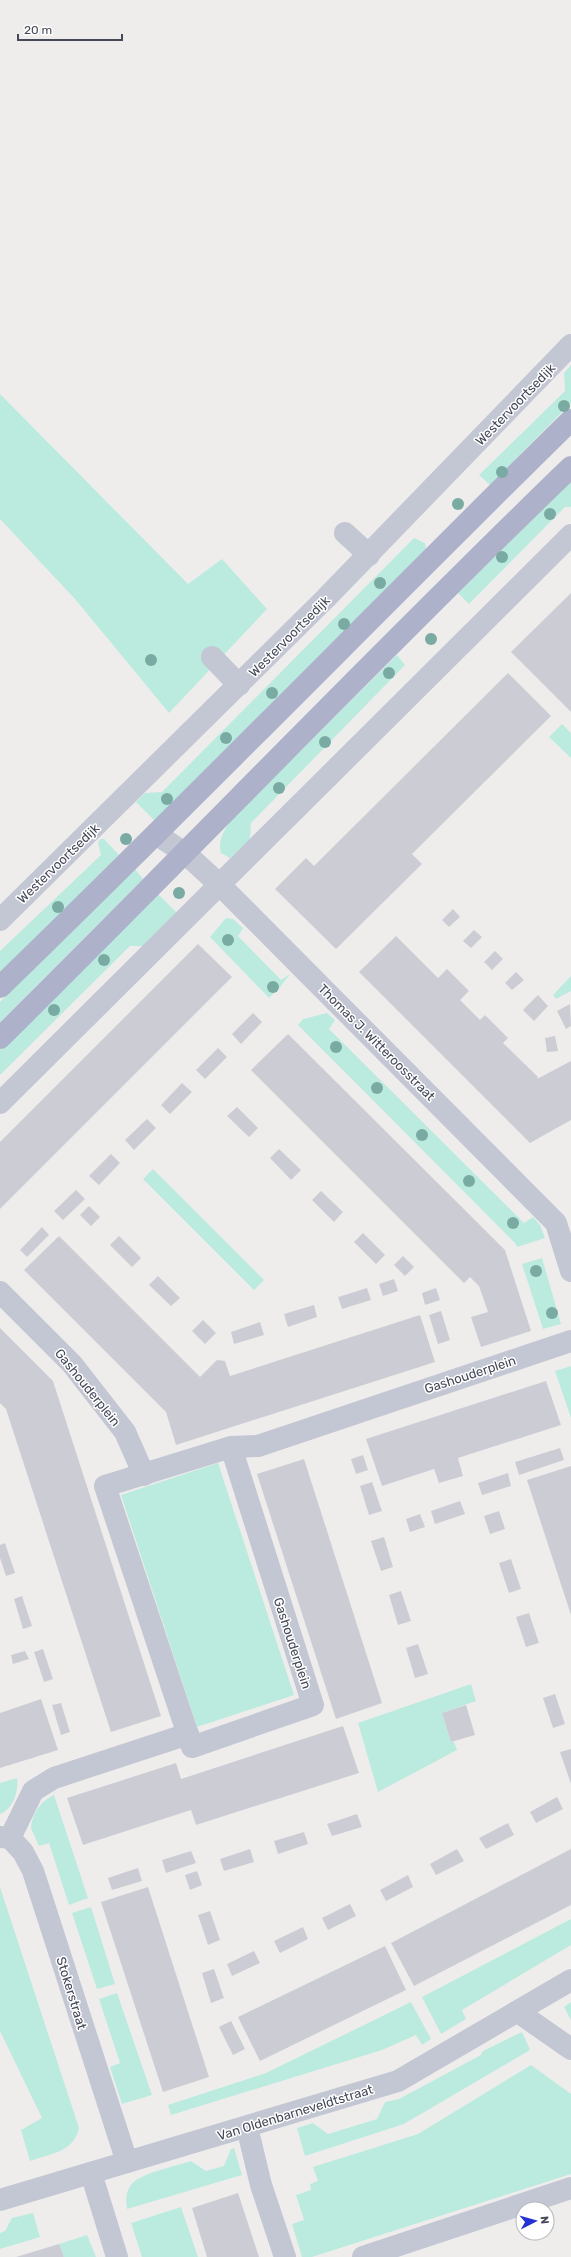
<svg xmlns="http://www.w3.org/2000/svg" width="571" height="2257" font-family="Rubik,sans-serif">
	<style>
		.green { fill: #bbebdf }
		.building { fill: #cccdd4 }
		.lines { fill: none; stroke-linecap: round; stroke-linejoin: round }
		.minor { stroke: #c3c6d3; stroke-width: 22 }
		.major { stroke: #adb1ca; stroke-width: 22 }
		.tree { fill: #7aaba3 }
		.labels { text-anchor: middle; stroke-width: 3; stroke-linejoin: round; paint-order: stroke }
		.street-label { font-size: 13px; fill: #454958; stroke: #fff }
	</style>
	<rect width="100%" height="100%" fill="#efedec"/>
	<g class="green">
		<path d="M571 365V403L490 485 479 475 565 391 564 373Z"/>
		<path d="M0 394 188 584 222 559 267 609 169 713 75 599 0 519Z"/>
		<path d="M571 481V507H565L469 604 458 593Z"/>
		<path d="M414 538 425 543 426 549 155 821 136 802 145 793 162 792Z"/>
		<path d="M397 655 405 665 251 823 250 840 230 858 221 853C217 840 225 828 233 818Z"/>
		<path d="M562 724 571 733V758L549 737Z"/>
		<path d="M101 839H104L119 855 0 974V951L101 855 98 842Z"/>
		<path d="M134 868 143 879 0 1022V1002Z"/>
		<path d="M157 893 177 913 145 946H130L0 1075V1050Z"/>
		<path d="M226 918 233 919 243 928 238 936 281 980 290 974 281 986 269 998 210 937Z"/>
		<path d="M571 976V991L556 999 553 995Z"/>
		<path d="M327 1013 335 1020 329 1029 524 1223 533 1217 540 1225 545 1238 517 1247 515 1243 298 1025 303 1019Z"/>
		<path d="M153 1169 264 1280 254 1290 143 1179Z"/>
		<path d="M542 1258 561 1324 543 1329 522 1264Z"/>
		<path d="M571 1366V1418L555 1371Z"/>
		<path d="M218 1463 294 1695 197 1727 121 1495Z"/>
		<path d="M471 1684 476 1701 442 1713 451 1742H454L457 1750 378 1792 358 1723Z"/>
		<path d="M17 1778C19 1791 13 1809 0 1814V1783Z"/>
		<path d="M54 1795 88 1898 69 1905 49 1843 39 1846 31 1828C32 1813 41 1801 54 1795Z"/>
		<path d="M0 1887 79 2128C74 2152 50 2154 30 2161L21 2130 42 2118 0 2031Z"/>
		<path d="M91 1907 115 1984 97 1989 72 1913Z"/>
		<path d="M571 1919V1945L462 2010 466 2019 441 2034 422 1997Z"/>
		<path d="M117 1993 152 2095 122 2104 110 2067 120 2063 99 1999Z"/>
		<path d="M411 2002 431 2039 422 2045 416 2035 382 2050 171 2115 168 2105 266 2073Z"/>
		<path d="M571 2002V2020L564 2007Z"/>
		<path d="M522 2032 530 2050 404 2124 305 2156 297 2128 313 2123 328 2134 377 2119 385 2102 399 2099 481 2055 483 2051Z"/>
		<path d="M531 2065 571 2094V2174L312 2257H302L292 2224 304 2220 296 2195 311 2190 310 2184 318 2181 313 2167 418 2134Z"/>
		<path d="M234 2148 242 2175 127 2209C126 2201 125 2193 131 2185 139 2173 177 2166 191 2161L206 2171 224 2166 231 2149Z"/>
		<path d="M181 2207 198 2257H142L131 2223Z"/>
		<path d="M33 2213 40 2237 0 2249V2233L5 2231 12 2218Z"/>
		<path d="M87 2235 96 2257H64L59 2244Z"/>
	</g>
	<g class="building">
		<path d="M571 593V712L511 652Z"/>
		<path d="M508 673 551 716 412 854 422 864 336 949 275 889 306 858 314 866Z"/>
		<path d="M453 909 460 917 449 927 442 920Z"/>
		<path d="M474 930 482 937 471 948 463 941Z"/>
		<path d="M396 936 438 978 447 969 469 991 460 1000 480 1020 485 1015 508 1038 503 1043 538 1077 537 1079 571 1061V1120L530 1143 359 972Z"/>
		<path d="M198 944 232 977 0 1209V1142Z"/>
		<path d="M495 951 503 959 492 970 484 962Z"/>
		<path d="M516 972 524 980 512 990 505 983Z"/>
		<path d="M538 995 548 1006 534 1021 523 1010Z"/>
		<path d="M570 1004 571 1026 566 1029 557 1011Z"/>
		<path d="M253 1013 262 1022 241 1044 232 1034Z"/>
		<path d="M288 1034 505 1250 531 1331 481 1347 471 1317 488 1312 479 1286 470 1277 464 1283 251 1070Z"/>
		<path d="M555 1036 558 1051 547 1052 545 1038Z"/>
		<path d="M218 1048 227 1057 205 1079 196 1070Z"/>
		<path d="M182 1083 192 1092 170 1114 161 1105Z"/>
		<path d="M237 1107 258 1128 249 1137 227 1116Z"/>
		<path d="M147 1119 156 1128 134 1150 125 1140Z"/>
		<path d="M279 1149 301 1170 291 1180 270 1158Z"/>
		<path d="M111 1154 120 1163 99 1185 89 1176Z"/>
		<path d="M76 1190 85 1199 63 1220 54 1211Z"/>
		<path d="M321 1191 343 1212 334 1222 312 1200Z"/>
		<path d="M89 1206 100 1217 91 1226 80 1215Z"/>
		<path d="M42 1227 49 1235 27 1257 20 1250Z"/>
		<path d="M363 1233 385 1255 376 1264 354 1242Z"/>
		<path d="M59 1236 200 1377 217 1360 225 1361 230 1376 420 1315 435 1362 176 1445 166 1412 24 1270Z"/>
		<path d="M119 1236 141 1258 132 1267 110 1245Z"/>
		<path d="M403 1256 414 1267 405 1276 394 1265Z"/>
		<path d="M158 1276 180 1298 171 1306 149 1285Z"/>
		<path d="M394 1279 398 1291 383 1296 379 1284Z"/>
		<path d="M367 1288 371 1300 342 1309 338 1297Z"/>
		<path d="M436 1288 440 1300 425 1305 422 1293Z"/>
		<path d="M314 1305 317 1317 288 1327 284 1314Z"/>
		<path d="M441 1311 450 1340 438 1344 429 1315Z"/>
		<path d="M203 1320 216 1333 205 1344 192 1331Z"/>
		<path d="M260 1322 264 1335 234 1344 231 1332Z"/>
		<path d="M0 1328 53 1381 161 1716 111 1732 6 1409 0 1403Z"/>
		<path d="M546 1381 561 1425 458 1458 463 1476 439 1483 432 1463 434 1469 382 1486 366 1439Z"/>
		<path d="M560 1448 564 1460 519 1475 515 1462Z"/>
		<path d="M363 1455 368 1470 356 1474 351 1459Z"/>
		<path d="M304 1459 382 1703 336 1719 257 1474Z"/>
		<path d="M571 1466V1615L527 1480Z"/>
		<path d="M508 1473 511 1486 482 1495 478 1483Z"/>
		<path d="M372 1482 382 1511 369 1515 360 1486Z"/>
		<path d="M460 1501 465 1514 435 1524 431 1511Z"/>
		<path d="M499 1511 505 1529 490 1534 484 1516Z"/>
		<path d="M420 1514 425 1527 410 1532 406 1519Z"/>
		<path d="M384 1537 393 1567 381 1571 371 1541Z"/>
		<path d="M5 1543 15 1573 6 1576 0 1558V1545Z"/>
		<path d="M511 1559 521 1589 509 1593 499 1563Z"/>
		<path d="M401 1591 411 1621 398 1625 389 1595Z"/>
		<path d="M22 1596 32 1626 23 1629 14 1599Z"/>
		<path d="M529 1613 539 1643 526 1647 516 1617Z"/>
		<path d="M418 1644 428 1674 415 1678 406 1648Z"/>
		<path d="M43 1649 53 1679 44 1682 34 1652Z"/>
		<path d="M25 1651 29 1659 13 1664 11 1655Z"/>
		<path d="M555 1694 565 1724 553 1728 543 1698Z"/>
		<path d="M41 1699 58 1750 0 1768V1713Z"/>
		<path d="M61 1703 70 1732 61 1735 52 1705Z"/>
		<path d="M466 1705 475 1735 451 1742 442 1713Z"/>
		<path d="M343 1726 359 1773 196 1825 191 1810 83 1845 67 1798 176 1763 181 1779Z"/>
		<path d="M571 1749V1784L560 1752Z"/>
		<path d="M557 1797 563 1809 536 1823 530 1812Z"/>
		<path d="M357 1814 362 1827 332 1836 327 1824Z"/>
		<path d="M508 1823 514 1835 486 1849 479 1838Z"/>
		<path d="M304 1832 308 1844 278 1854 274 1841Z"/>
		<path d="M250 1849 254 1862 224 1871 220 1859Z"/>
		<path d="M457 1849 464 1861 436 1875 430 1864Z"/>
		<path d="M571 1849V1905L414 1986 391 1943Z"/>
		<path d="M191 1851 196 1863 166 1873 162 1860Z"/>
		<path d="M138 1868 142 1881 112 1890 108 1878Z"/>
		<path d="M197 1871 202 1885 190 1890 185 1875Z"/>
		<path d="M408 1875 413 1887 386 1901 380 1890Z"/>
		<path d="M148 1887 209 2077 163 2092 101 1902Z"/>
		<path d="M350 1904 356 1916 328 1930 322 1918Z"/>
		<path d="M210 1911 220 1940 208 1945 198 1915Z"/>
		<path d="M303 1927 308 1939 280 1953 274 1941Z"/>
		<path d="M385 1946 406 1990 260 2061 238 2017Z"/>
		<path d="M254 1951 260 1963 232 1976 227 1964Z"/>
		<path d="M214 1969 224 1998 211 2003 202 1973Z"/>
		<path d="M231 2021 245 2049 233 2055 219 2027Z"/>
		<path d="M238 2193 259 2257H207L192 2208Z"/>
		<path d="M59 2244 64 2257H16Z"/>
	</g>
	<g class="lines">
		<g class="minor">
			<path d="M345 533 369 555"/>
			<path d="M212 657 239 685"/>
			<path d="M156 834 186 854 220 885 556 1223 571 1271"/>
			<path d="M0 920 326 598 571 345"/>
			<path d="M0 1103 571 535"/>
			<path d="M0 1292 72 1364 125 1432 144 1475"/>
			<path d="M231 1447 313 1705 192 1747 105 1486 231 1447 258 1446 571 1341"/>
			<path d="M0 1837 10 1838 23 1852 33 1871 127 2162"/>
			<path d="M10 1838 33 1791 54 1778 188 1734"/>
			<path d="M518 2012 571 2049"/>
			<path d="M247 2127 261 2185 285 2257"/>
			<path d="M91 2173 117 2257"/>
			<path d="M0 2200 398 2081 571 1980"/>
			<path d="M363 2257 571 2188"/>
		</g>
		<g class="major">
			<path d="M0 987C193 800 380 608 571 420"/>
			<path d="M0 1038C191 849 377 654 571 467"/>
		</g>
	</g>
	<g class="tree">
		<circle cx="564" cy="406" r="6"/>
		<circle cx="502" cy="472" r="6"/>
		<circle cx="458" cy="504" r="6"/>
		<circle cx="550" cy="514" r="6"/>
		<circle cx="502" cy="557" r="6"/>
		<circle cx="380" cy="583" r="6"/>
		<circle cx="344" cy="624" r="6"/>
		<circle cx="431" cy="639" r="6"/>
		<circle cx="151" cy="660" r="6"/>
		<circle cx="389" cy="673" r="6"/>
		<circle cx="272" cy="693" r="6"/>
		<circle cx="226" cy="738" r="6"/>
		<circle cx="325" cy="742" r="6"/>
		<circle cx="279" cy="788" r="6"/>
		<circle cx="167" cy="799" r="6"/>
		<circle cx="126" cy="839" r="6"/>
		<circle cx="179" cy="893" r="6"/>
		<circle cx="58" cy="907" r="6"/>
		<circle cx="228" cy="940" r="6"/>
		<circle cx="104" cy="960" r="6"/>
		<circle cx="273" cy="987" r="6"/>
		<circle cx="54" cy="1010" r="6"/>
		<circle cx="336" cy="1047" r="6"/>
		<circle cx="377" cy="1088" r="6"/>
		<circle cx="422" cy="1135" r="6"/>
		<circle cx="469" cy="1181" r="6"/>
		<circle cx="513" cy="1223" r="6"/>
		<circle cx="536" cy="1271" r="6"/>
		<circle cx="552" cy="1313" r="6"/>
	</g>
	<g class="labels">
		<g class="street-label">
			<text transform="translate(515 404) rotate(-46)" y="5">Westervoortsedijk</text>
			<text transform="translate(289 636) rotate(-45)" y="5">Westervoortsedijk</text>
			<text transform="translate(58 863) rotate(-44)" y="5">Westervoortsedijk</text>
			<text transform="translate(377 1042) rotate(45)" y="5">Thomas J. Witteroosstraat</text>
			<text transform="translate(470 1374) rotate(-18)" y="5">Gashouderplein</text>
			<text transform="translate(88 1387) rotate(51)" y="5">Gashouderplein</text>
			<text transform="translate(293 1643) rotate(72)" y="5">Gashouderplein</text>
			<text transform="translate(72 1993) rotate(73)" y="5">Stokerstraat</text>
			<text transform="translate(295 2112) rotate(-17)" y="5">Van Oldenbarneveldtstraat</text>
		</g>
	</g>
	<g transform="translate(535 2221) rotate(84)"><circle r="19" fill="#ffffff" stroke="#b5b6bc"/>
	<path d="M0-3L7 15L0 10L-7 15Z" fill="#2232d3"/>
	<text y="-6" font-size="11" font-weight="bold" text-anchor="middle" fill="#454958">N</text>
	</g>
	<path d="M18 34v6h104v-6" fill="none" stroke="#454958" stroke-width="2"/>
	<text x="24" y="34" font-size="12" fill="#454958" stroke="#ffffff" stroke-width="3" paint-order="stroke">20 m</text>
</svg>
